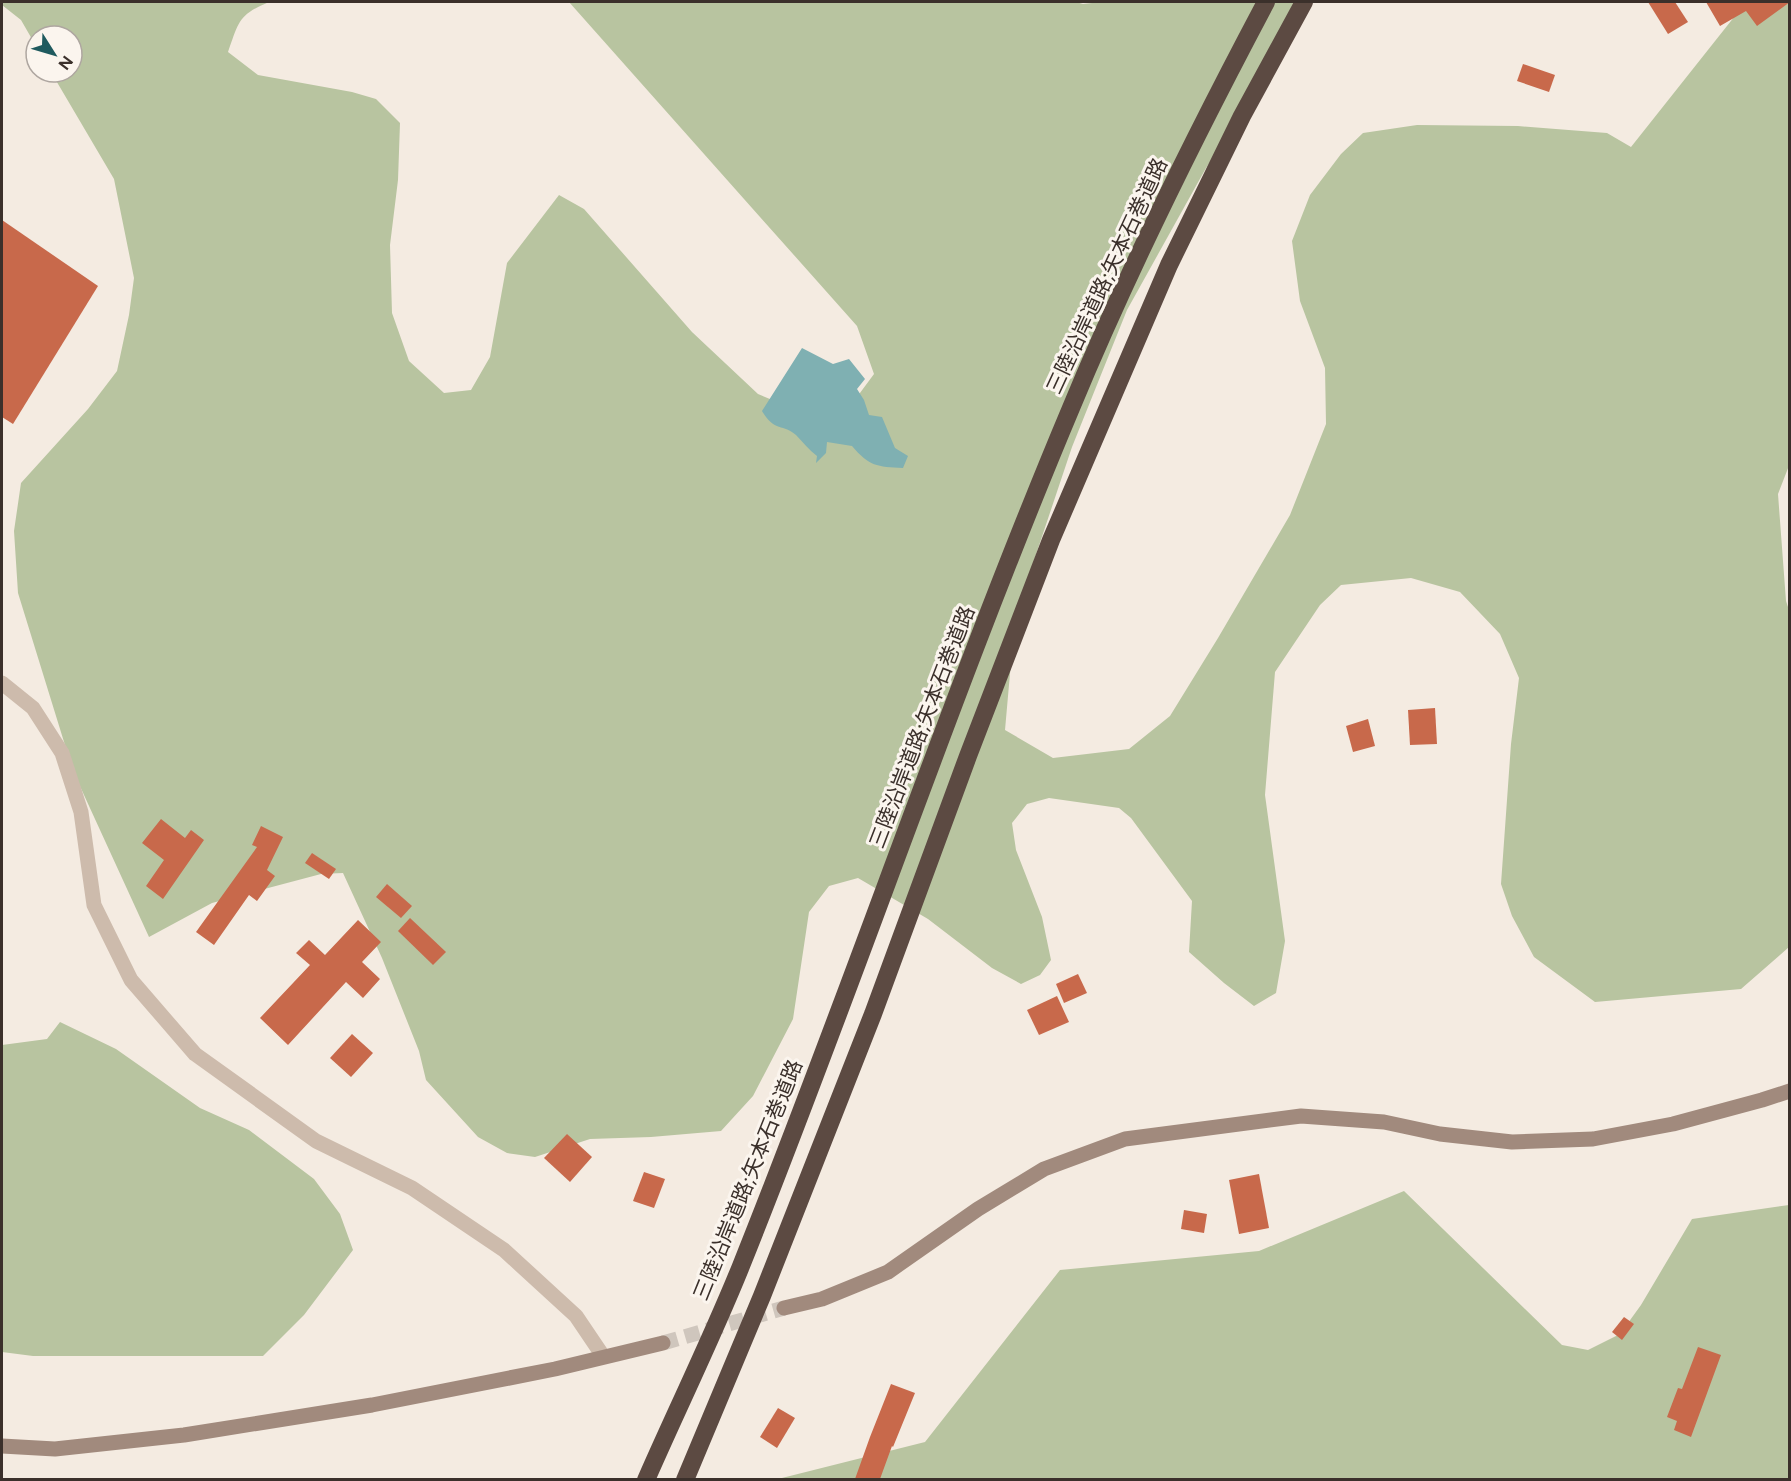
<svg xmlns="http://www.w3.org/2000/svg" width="1791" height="1481" font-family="Figtree,'Noto Sans JP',sans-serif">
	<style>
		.green { fill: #b8c4a0 }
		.water { fill: #7fb0b2 }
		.building { fill: #c8694b }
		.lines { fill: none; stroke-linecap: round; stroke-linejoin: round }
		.secondary-tunnel { stroke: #cfc6bd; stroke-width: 15; stroke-dasharray: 15 8; stroke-linecap: butt }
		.street { stroke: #cdbbac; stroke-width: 15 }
		.secondary { stroke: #a18a7d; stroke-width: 15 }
		.highway { stroke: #5c4a42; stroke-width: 18 }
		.labels { text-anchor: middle; stroke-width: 6; stroke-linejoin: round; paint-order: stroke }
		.street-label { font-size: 21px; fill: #3b302b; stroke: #fbf5ee }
	</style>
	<rect width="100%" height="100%" fill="#f4ebe1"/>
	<g class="green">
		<path d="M2 2H269C238 15 239 22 228 52L258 75 352 92 376 99 400 123 398 180 390 245 392 313 409 361 444 393 471 390 490 357 507 263 559 195 584 209 692 332 758 394 794 409 857 397 874 374 857 326 569 2H1076L1083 4 1101 2H1313L1206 168 1127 310 1072 447 1015 617 1005 730 1053 758 1129 749 1170 716 1218 638 1290 515 1326 424 1325 368 1300 301 1292 241 1310 195 1341 154 1363 133 1417 125 1518 126 1607 133 1631 147 1746 2H1789L1790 463 1778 494 1786 601 1790 613 1789 947 1741 989 1595 1002 1534 957 1512 916 1501 884 1511 744 1519 678 1500 634 1460 592 1411 578 1341 585 1320 605 1275 672 1265 795 1285 941 1276 993 1254 1006 1224 983 1189 952 1192 901 1131 818 1119 808 1049 798 1027 804 1012 823 1016 850 1042 917 1051 960 1040 975 1021 984 992 968 928 919 858 878 829 886 809 912 793 1019 753 1096 721 1131 651 1137 590 1139 535 1157 507 1153 478 1137 426 1080 419 1051 382 958 343 873 321 874 212 903 149 937 73 771 18 593 14 531 21 483 88 409 117 371 129 315 134 278 114 179 51 72H72V36H36V46L21 20 2 5Z"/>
		<path d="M60 1022 116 1049 200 1108 249 1130 314 1179 340 1214 353 1250 304 1315 263 1356H33L2 1352V1045L47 1039Z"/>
		<path d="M1404 1191 1562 1345 1588 1350 1620 1334 1641 1305 1692 1219 1789 1205V1479L774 1480 925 1442 1060 1270 1259 1251Z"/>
	</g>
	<path class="water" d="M802 348 833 364 849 359 865 379 857 389 864 400 869 415 882 417 895 448 908 456 903 468C877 467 869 466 852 446L827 442 826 453 816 463 817 456C809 450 803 442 796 435 784 424 774 432 762 411Z"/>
	<g class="building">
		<path d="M1648 2H1675L1688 22 1668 34Z"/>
		<path d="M1706 2H1790L1757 26 1746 11 1720 26Z"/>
		<path d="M1523 64 1555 75 1549 92 1517 81Z"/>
		<path d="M2 220 98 286 13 424 2 417Z"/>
		<path d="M1435 708 1437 744 1410 745 1408 710Z"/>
		<path d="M1368 719 1375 746 1353 752 1346 726Z"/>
		<path d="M161 819 185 838 191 830 204 840 163 899 146 886 164 860 142 843Z"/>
		<path d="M261 826 283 837 267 870 275 876 257 901 249 895 214 945 196 932 257 847 252 845Z"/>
		<path d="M312 853 336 869 329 879 305 863Z"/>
		<path d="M387 884 412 906 401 918 376 897Z"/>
		<path d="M410 918 446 952 433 965 398 931Z"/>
		<path d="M358 920 381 942 362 962 380 979 363 998 346 982 288 1045 260 1018 310 965 296 953 309 940 325 955Z"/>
		<path d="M1078 974 1087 993 1064 1003 1056 984Z"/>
		<path d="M1057 996 1069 1022 1039 1035 1027 1010Z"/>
		<path d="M352 1034 373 1053 351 1077 330 1058Z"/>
		<path d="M567 1134 592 1157 570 1182 544 1158Z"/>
		<path d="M644 1172 665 1179 654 1208 633 1201Z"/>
		<path d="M1259 1174 1269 1228 1239 1234 1229 1180Z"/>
		<path d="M1184 1210 1207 1214 1204 1233 1181 1229Z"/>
		<path d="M1624 1317 1634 1324 1622 1340 1612 1332Z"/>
		<path d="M1698 1347 1721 1355 1691 1437 1674 1430 1677 1421 1667 1417 1678 1388 1682 1389Z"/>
		<path d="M891 1384 915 1393 893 1447 892 1446 880 1479H855L870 1437Z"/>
		<path d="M778 1408 795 1418 777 1448 760 1437Z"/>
	</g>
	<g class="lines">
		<path class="secondary-tunnel" d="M663 1343 784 1308"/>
		<path class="street" d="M2 683 33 708 62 753 81 812 94 905 131 980 195 1054 316 1141 412 1188 504 1250 576 1316 603 1356"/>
		<g class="secondary">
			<path d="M784 1308 822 1299 888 1272 978 1209 1044 1169 1125 1139 1301 1116 1384 1122 1440 1134 1512 1142 1593 1139 1673 1124 1762 1100 1790 1091"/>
			<path d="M2 1446 55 1449 184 1435 372 1405 555 1369 663 1343"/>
		</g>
		<g class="highway">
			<path d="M646 1480C677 1409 712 1338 741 1266 855 982 952 691 1071 408 1128 270 1196 134 1266 2"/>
			<path d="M685 1480 762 1296 873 1014 968 756 1051 540 1169 265 1242 116 1304 2"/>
		</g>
	</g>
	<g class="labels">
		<g class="street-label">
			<text transform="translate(1107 276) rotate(-65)" y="7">三陸沿岸道路;矢本石巻道路</text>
			<text transform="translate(922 727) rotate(-69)" y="7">三陸沿岸道路;矢本石巻道路</text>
			<text transform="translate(748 1180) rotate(-68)" y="7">三陸沿岸道路;矢本石巻道路</text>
		</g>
	</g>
	<rect width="1791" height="1481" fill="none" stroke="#3b302b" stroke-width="6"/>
	<g transform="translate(54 54) rotate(127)"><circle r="28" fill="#fbf5ee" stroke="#aea6a0" stroke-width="1.5"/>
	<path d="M0-4.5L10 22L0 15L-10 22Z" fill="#1f5a5e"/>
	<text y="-9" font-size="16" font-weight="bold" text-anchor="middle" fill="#3b302b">N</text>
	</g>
</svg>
